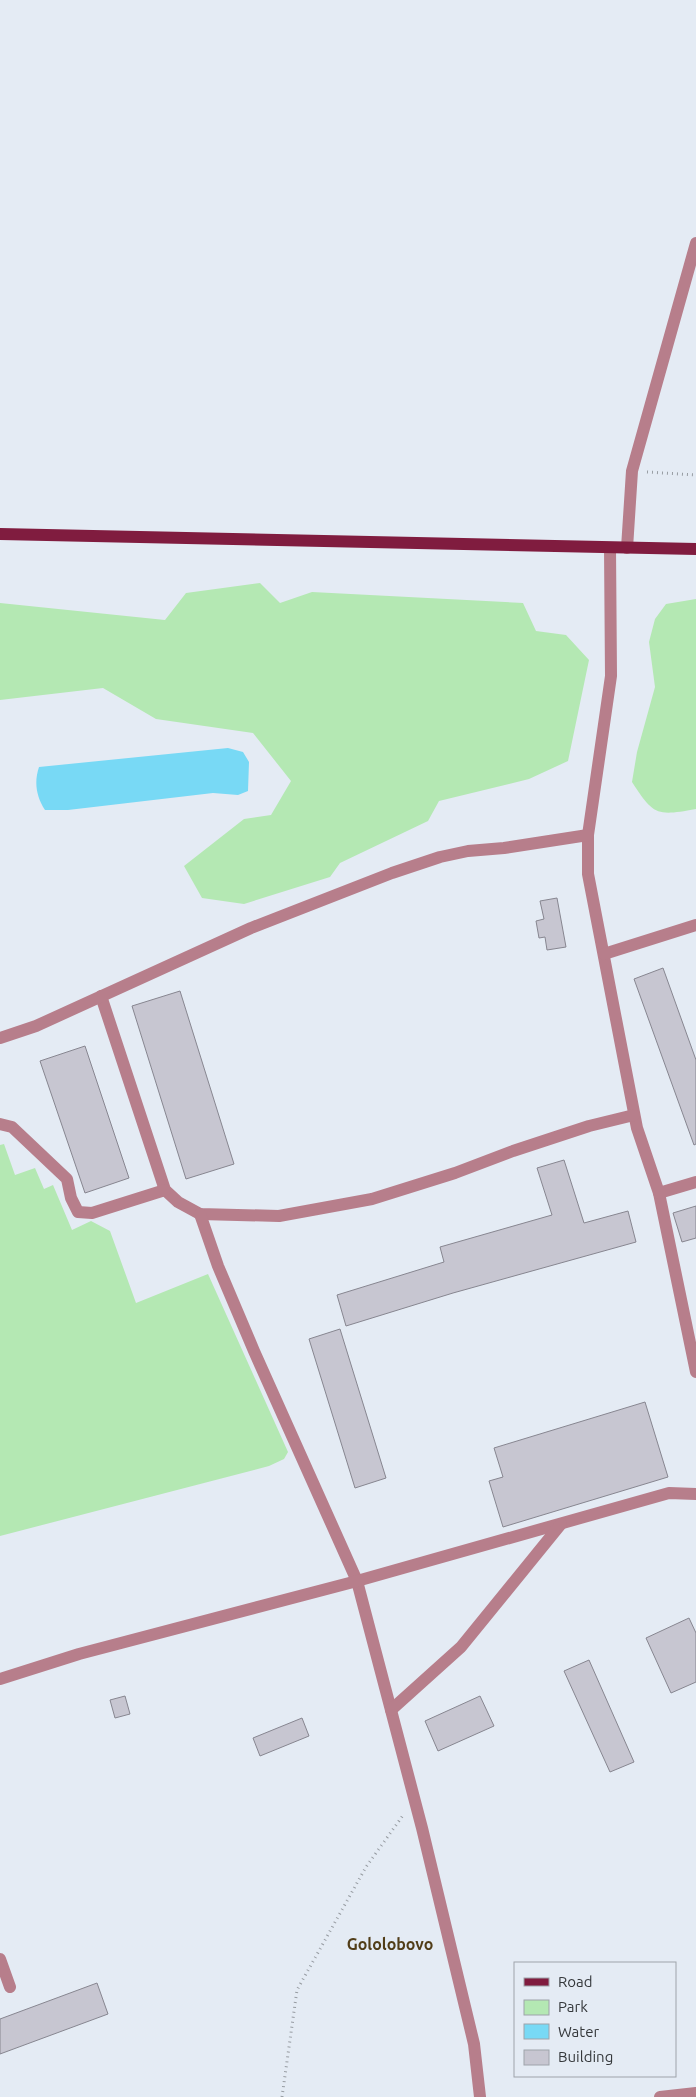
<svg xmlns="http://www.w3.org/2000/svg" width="696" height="2097" font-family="Ubuntu,sans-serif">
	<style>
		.green { fill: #b4e8b3 }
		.water { fill: #78d9f5 }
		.building { fill: #c7c6d1; stroke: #878690 }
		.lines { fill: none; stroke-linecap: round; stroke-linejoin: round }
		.path { stroke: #979ca2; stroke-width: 3; stroke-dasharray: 1 4; stroke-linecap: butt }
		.minor { stroke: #b77e8b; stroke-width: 12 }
		.major { stroke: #801c3f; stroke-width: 12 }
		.labels { text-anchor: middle; stroke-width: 4; stroke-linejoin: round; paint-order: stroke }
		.quarter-label { font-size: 16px; font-weight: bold; fill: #513d18; stroke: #e4ebf4 }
	</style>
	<rect width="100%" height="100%" fill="#e4ebf4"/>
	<g class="green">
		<path d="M260 583 280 603 312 592 523 603 536 631 566 635 589 660 568 761 529 779 439 801 428 821 340 863 330 877 244 904 202 898 184 866 244 819 271 815 291 781 253 733 156 719 103 688 0 700V603L165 620 186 593Z"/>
		<path d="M696 599V809C657 816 654 816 632 782L637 752 655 687 649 642 655 619 666 604Z"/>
		<path d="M4 1144 15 1175 35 1168 44 1189 53 1185 72 1230 91 1221 110 1231 136 1303 208 1274 288 1452 284 1459 269 1466 0 1536V1145Z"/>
	</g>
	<path class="water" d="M228 748 243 752 249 762 248 791 238 795 213 793 68 810H45C36 796 34 782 39 767Z"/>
	<g class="building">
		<path d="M557 898 566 947 547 950 545 937 539 938 536 921 544 919 540 901Z"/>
		<path d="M663 968 696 1060V1144L694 1145 634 979Z"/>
		<path d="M180 991 234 1164 186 1179 132 1006Z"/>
		<path d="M85 1046 129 1178 85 1193 40 1061Z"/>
		<path d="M564 1160 584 1223 628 1211 636 1242 453 1293 346 1326 337 1295 444 1262 440 1247 552 1215 537 1168Z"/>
		<path d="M696 1206V1238L682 1242 673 1213Z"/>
		<path d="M340 1329 386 1478 355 1488 309 1339Z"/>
		<path d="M645 1402 668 1477 503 1527 489 1481 503 1477 494 1448Z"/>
		<path d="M689 1618 696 1633V1682L671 1693 646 1638Z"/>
		<path d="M589 1660 634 1762 610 1772 564 1671Z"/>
		<path d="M125 1696 130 1714 115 1718 110 1700Z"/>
		<path d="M480 1696 494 1726 438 1751 425 1721Z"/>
		<path d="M302 1718 309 1736 260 1756 253 1738Z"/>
		<path d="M97 1983 108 2014 0 2054V2019Z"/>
	</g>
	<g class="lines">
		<g class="path">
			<path d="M647 472 696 475"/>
			<path d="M282 2097 297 1990 366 1867 404 1814"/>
		</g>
		<g class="minor">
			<path d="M610 548 611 676 588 835V874L637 1128 659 1193 696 1372"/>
			<path d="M627 548 632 471 696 243"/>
			<path d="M604 954 696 925"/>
			<path d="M101 996 165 1190 178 1202 200 1214 279 1216 372 1199 455 1173 513 1151 589 1126 634 1115"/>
			<path d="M0 1038 36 1026 251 928 392 873 440 857 468 851 504 848 588 835"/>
			<path d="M0 1124 12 1127 67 1179 71 1198 78 1212 92 1213 165 1190"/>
			<path d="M659 1193 696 1182"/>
			<path d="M200 1214 218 1266 254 1351 357 1581 422 1828 474 2044 480 2097"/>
			<path d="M0 1679 79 1654 357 1581 669 1493 696 1494"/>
			<path d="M391 1710 461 1647 561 1524"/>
			<path d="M0 1959 10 1987"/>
			<path d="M660 2097 696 2093"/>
		</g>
		<path class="major" d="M0 534 696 549"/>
	</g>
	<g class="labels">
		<g class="quarter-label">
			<text x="390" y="1950">Gololobovo</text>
		</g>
	</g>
	<rect x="514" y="1962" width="162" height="115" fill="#e4ebf4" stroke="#9ea3aa"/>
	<rect x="524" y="1978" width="25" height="8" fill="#801c3f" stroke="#9ea3aa"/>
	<text x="558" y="1987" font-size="15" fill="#35383b">Road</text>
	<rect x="524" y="2000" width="25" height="15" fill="#b4e8b3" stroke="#9ea3aa"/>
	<text x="558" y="2012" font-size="15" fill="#35383b">Park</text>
	<rect x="524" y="2024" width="25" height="15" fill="#78d9f5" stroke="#9ea3aa"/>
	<text x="558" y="2037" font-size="15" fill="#35383b">Water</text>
	<rect x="524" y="2050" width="25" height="15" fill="#c7c6d1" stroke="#9ea3aa"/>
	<text x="558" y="2062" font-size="15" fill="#35383b">Building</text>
</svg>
